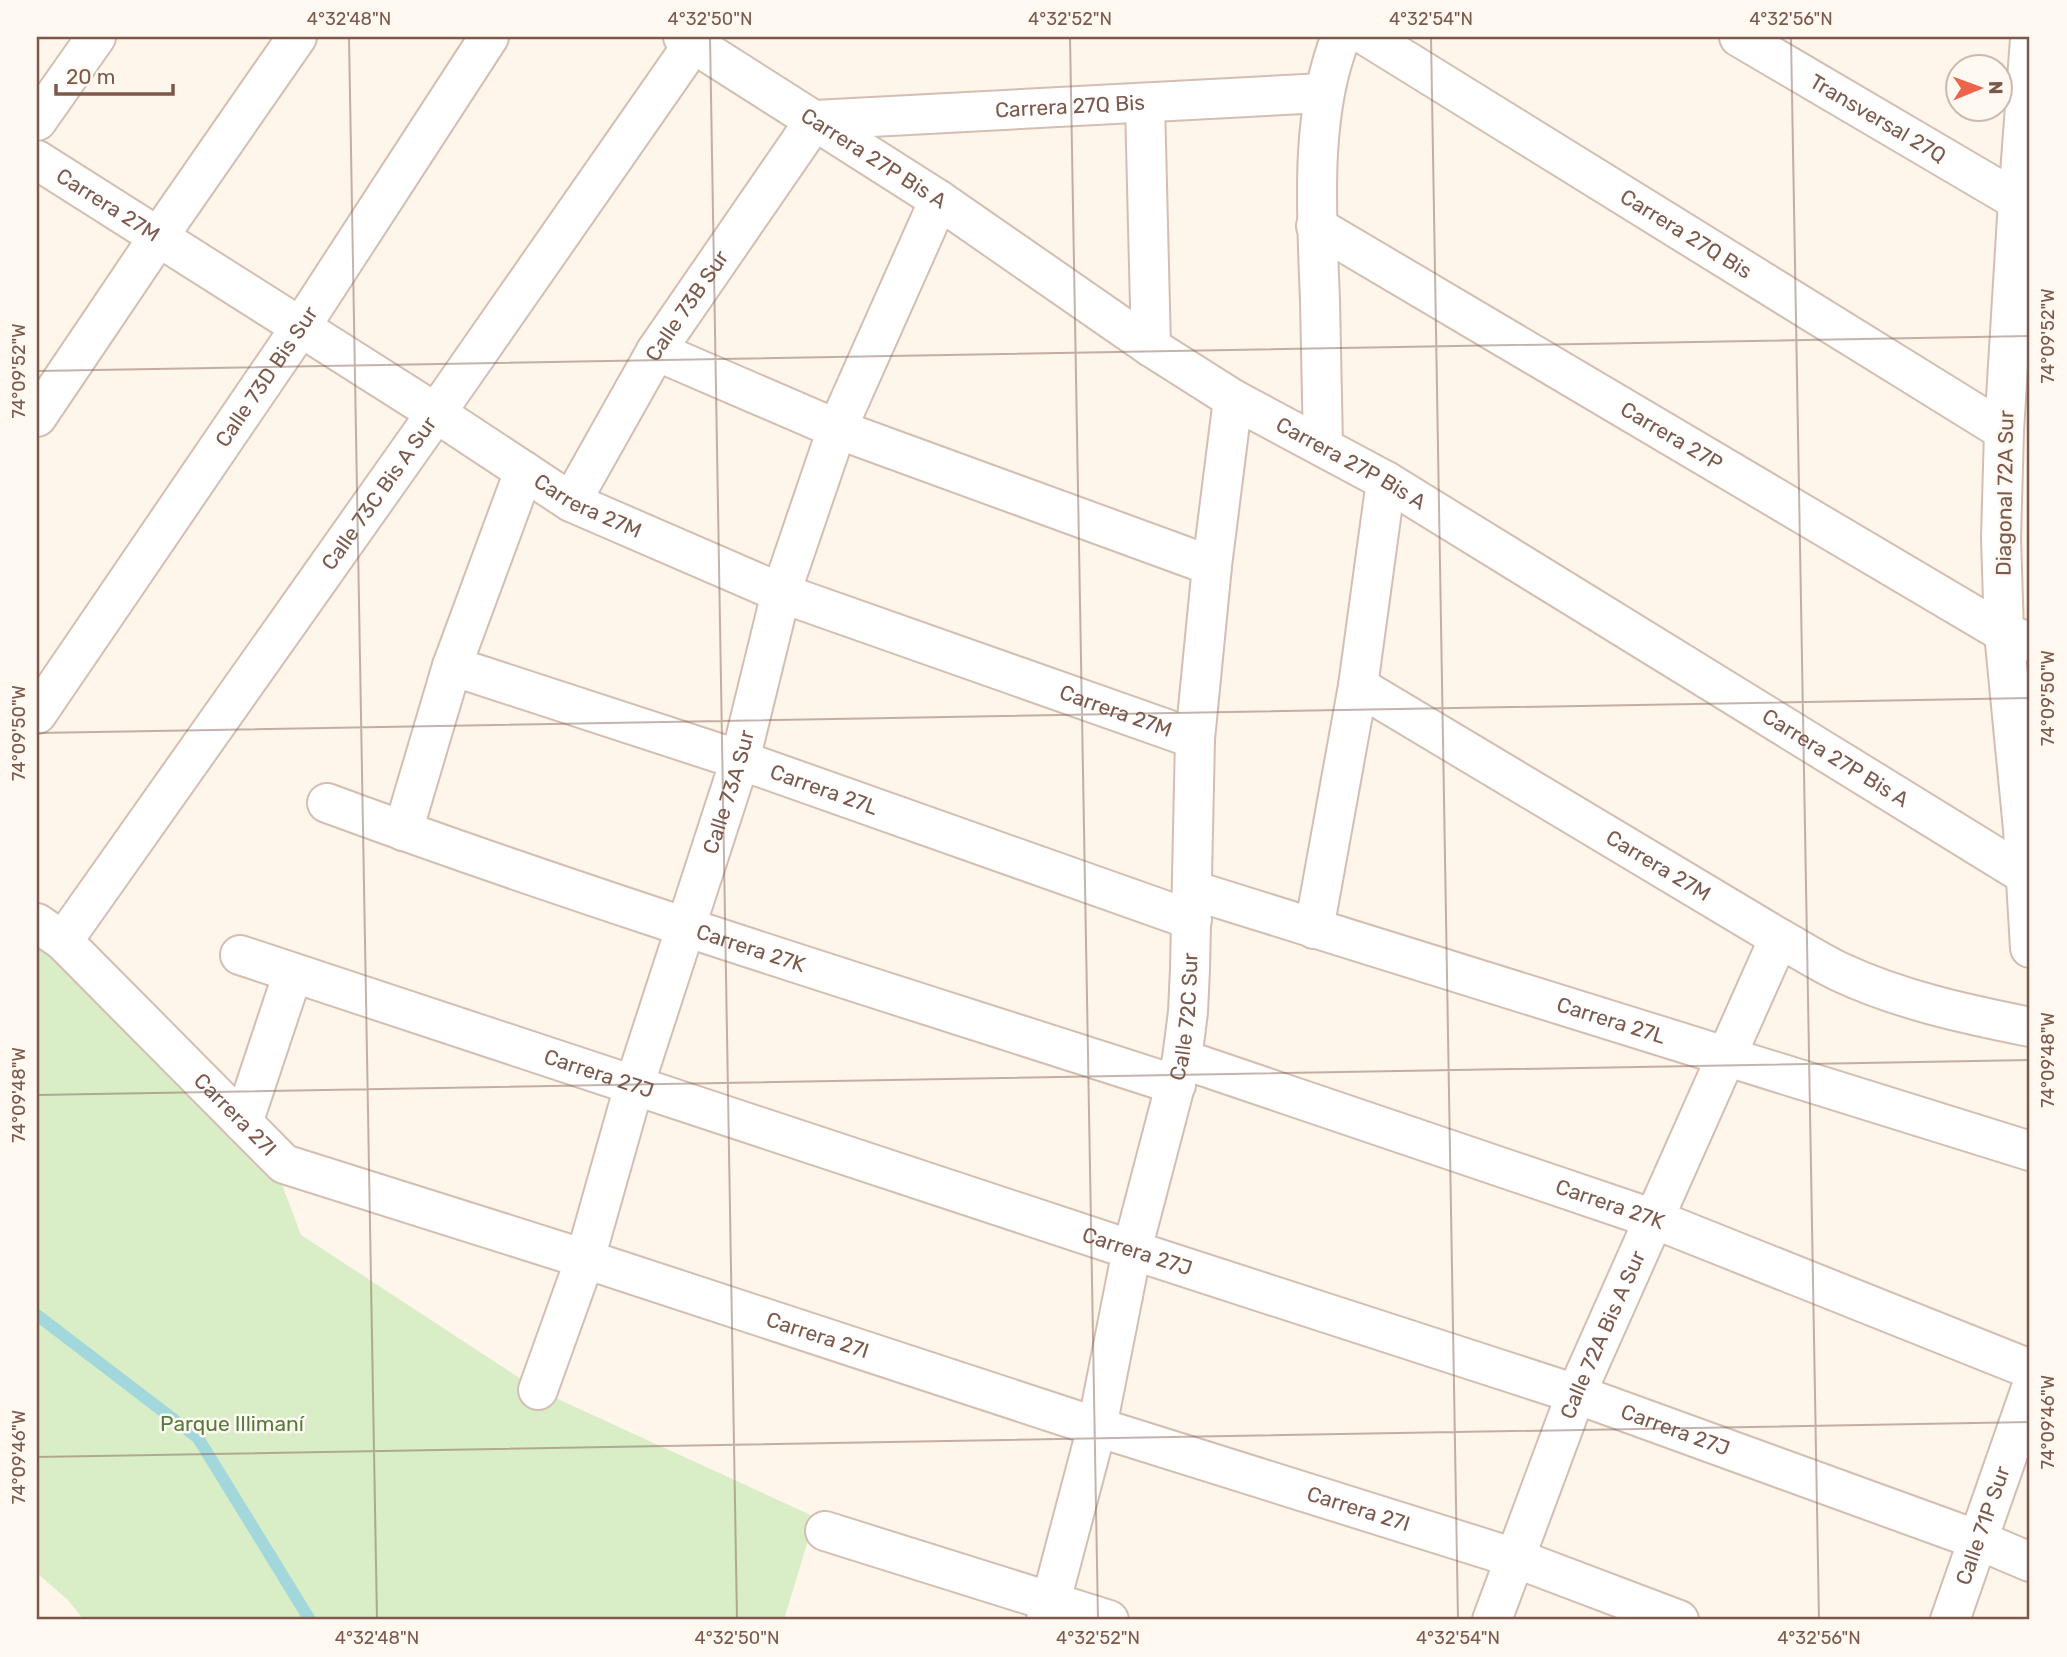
<svg xmlns="http://www.w3.org/2000/svg" width="2067" height="1657" font-family="Rubik,sans-serif">
	<style>
		.green { fill: #d9edc7 }
		.lines { fill: none; stroke-linecap: round; stroke-linejoin: round }
		.stream { stroke: #a2d7dc; stroke-width: 12 }
		.minor-casing { stroke: #d4beb1; stroke-width: 42 }
		.tertiary-casing { stroke: #d4beb1; stroke-width: 42 }
		.minor { stroke: #fff; stroke-width: 38 }
		.tertiary { stroke: #fff; stroke-width: 38 }
		.ticks { fill: none; stroke: #7c594b; stroke-width: 2; stroke-opacity: 0.45 }
		.labels { text-anchor: middle; stroke-width: 5; stroke-linejoin: round; paint-order: stroke }
		.street-label { font-size: 21px; fill: #7c594b; stroke: #fff9f2 }
		.park-label { font-size: 21px; fill: #547b3f; stroke: #fff9f2 }
		.neatline { fill: none; stroke: #7c594b; stroke-width: 2.5 }
		.ticks-label { font-size: 18px; text-anchor: middle; fill: #7c594b }
	</style>
	<rect width="100%" height="100%" fill="#fef5eb"/>
	<path class="green" d="M37 937 275 1166 301 1235 538 1390 815 1517 784 1620H84L68 1600 37 1573Z"/>
	<g class="lines">
		<path class="stream" d="M37 1315 198 1438 310 1620"/>
		<g class="minor-casing">
			<g id="minor">
				<path id="s1" d="M683 37 939 200 1151 347 1233 399 1386 481 2027 876"/>
				<path id="s2" d="M1368 37 2004 431"/>
				<path d="M1145 104 1151 347"/>
				<path d="M37 121 96 37"/>
				<path id="s3" d="M37 160 436 413 571 502 781 593 1195 739"/>
				<path d="M2018 201 2030 39"/>
				<path id="s4" d="M1316 226 2004 633 2030 642"/>
				<path d="M656 351 837 429 1212 566"/>
				<path d="M37 417 159 236 297 37"/>
				<path d="M1323 446C1322 398 1321 349 1320 301 1317 217 1309 115 1341 37"/>
				<path id="s5" d="M571 502 656 351 815 120 1323 93"/>
				<path id="s6" d="M452 666 740 760 1192 920"/>
				<path id="s7" d="M1358 686 1779 938C1799 949 1819 962 1840 972 1900 1000 1965 1014 2030 1027"/>
				<path id="s8" d="M37 714 300 328 489 37"/>
				<path id="s9" d="M327 803C607 906 892 993 1176 1085"/>
				<path d="M403 831 452 666 524 471"/>
				<path id="s10" d="M1192 890 2030 1151"/>
				<path id="s11" d="M37 923 63 941 284 1164 585 1259 1097 1427 1515 1558 1679 1620"/>
				<path d="M1314 929 1358 686 1386 481"/>
				<path id="s12" d="M63 941 436 413 693 44"/>
				<path id="s13" d="M240 955 1132 1250 1576 1394 1978 1540 2030 1562"/>
				<path id="s14" d="M1182 1059 1654 1219 2030 1369"/>
				<path d="M243 1123 293 973"/>
				<path id="s15" d="M538 1390 585 1259 634 1086 740 760 781 593 837 429 939 200"/>
				<path d="M825 1531 1109 1620"/>
				<path id="s16" d="M1046 1620 1097 1427 1132 1250 1182 1059 1188 1012 1190 969 1195 739 1212 566 1233 399"/>
				<path id="s17" d="M1492 1620 1576 1394 1779 938"/>
			</g>
		</g>
		<g class="tertiary-casing">
			<g id="tertiary">
				<path id="s18" d="M1739 37 2018 201 2004 431 2001 538 2004 633 2023 829 2030 948"/>
				<path id="s19" d="M1950 1620 2030 1391"/>
			</g>
		</g>
		<use href="#minor" class="minor"/>
		<use href="#tertiary" class="tertiary"/>
	</g>
	<path class="ticks" d="M349 37 377 1620M710 37 737 1620M1070 37 1098 1620M1431 37 1458 1620M1791 37 1819 1620M37 371 2030 336M37 733 2030 698M37 1095 2030 1060M37 1457 2030 1422"/>
	<g class="labels">
		<g class="street-label">
			<text dy="7" stroke="none"><textPath href="#s5" startOffset="709">Carrera 27Q Bis</textPath></text>
			<text dy="7" stroke="none"><textPath href="#s18" startOffset="161">Transversal 27Q</textPath></text>
			<text dy="7" stroke="none"><textPath href="#s1" startOffset="226">Carrera 27P Bis A</textPath></text>
			<text dy="7" stroke="none"><textPath href="#s3" startOffset="84">Carrera 27M</textPath></text>
			<text dy="7" stroke="none"><textPath href="#s2" startOffset="374">Carrera 27Q Bis</textPath></text>
			<text dy="7" stroke="none"><textPath href="#s5" startOffset="228">Calle 73B Sur</textPath></text>
			<text dy="7" stroke="none"><textPath href="#s8" startOffset="408">Calle 73D Bis Sur</textPath></text>
			<text dy="7" stroke="none"><textPath href="#s4" startOffset="413">Carrera 27P</textPath></text>
			<text dy="7" stroke="none"><textPath href="#s1" startOffset="793">Carrera 27P Bis A</textPath></text>
			<text dy="7" stroke="none"><textPath href="#s12" startOffset="548">Calle 73C Bis A Sur</textPath></text>
			<text transform="translate(2005 493) rotate(-89)" y="7">Diagonal 72A Sur</text>
			<text dy="7" stroke="none"><textPath href="#s3" startOffset="651">Carrera 27M</textPath></text>
			<text dy="7" stroke="none"><textPath href="#s3" startOffset="1218">Carrera 27M</textPath></text>
			<text dy="7" stroke="none"><textPath href="#s1" startOffset="1360">Carrera 27P Bis A</textPath></text>
			<text dy="7" stroke="none"><textPath href="#s6" startOffset="392">Carrera 27L</textPath></text>
			<text dy="7" stroke="none"><textPath href="#s15" startOffset="628">Calle 73A Sur</textPath></text>
			<text dy="7" stroke="none"><textPath href="#s7" startOffset="350">Carrera 27M</textPath></text>
			<text dy="7" stroke="none"><textPath href="#s9" startOffset="448">Carrera 27K</textPath></text>
			<text dy="7" stroke="none"><textPath href="#s16" startOffset="620">Calle 72C Sur</textPath></text>
			<text dy="7" stroke="none"><textPath href="#s10" startOffset="439">Carrera 27L</textPath></text>
			<text dy="7" stroke="none"><textPath href="#s13" startOffset="378">Carrera 27J</textPath></text>
			<text dy="7" stroke="none"><textPath href="#s11" startOffset="276">Carrera 27I</textPath></text>
			<text dy="7" stroke="none"><textPath href="#s14" startOffset="452">Carrera 27K</textPath></text>
			<text dy="7" stroke="none"><textPath href="#s13" startOffset="945">Carrera 27J</textPath></text>
			<text dy="7" stroke="none"><textPath href="#s17" startOffset="306">Calle 72A Bis A Sur</textPath></text>
			<text dy="7" stroke="none"><textPath href="#s11" startOffset="906">Carrera 27I</textPath></text>
			<text dy="7" stroke="none"><textPath href="#s13" startOffset="1512">Carrera 27J</textPath></text>
			<text dy="7" stroke="none"><textPath href="#s11" startOffset="1474">Carrera 27I</textPath></text>
			<text dy="7" stroke="none"><textPath href="#s19" startOffset="100">Calle 71P Sur</textPath></text>
		</g>
		<g class="park-label">
			<text x="232" y="1431">Parque Illimaní</text>
		</g>
	</g>
	<rect width="2067" height="1657" fill="none" stroke="#fff9f2" stroke-width="77"/>
	<g transform="translate(1979 88) rotate(89)"><circle r="33" fill="#fff9f2" stroke="#cbb9af" stroke-width="2"/>
	<path d="M0-5L12 26L0 18L-12 26Z" fill="#ed644a"/>
	<text y="-10" font-size="19" font-weight="bold" text-anchor="middle" fill="#7c594b">N</text>
	</g>
	<path d="M56 84v10h117v-10" fill="none" stroke="#7c594b" stroke-width="3.5"/>
	<text x="66" y="84" font-size="21" fill="#7c594b" stroke="#fff9f2" stroke-width="5" paint-order="stroke">20 m</text>
	<rect x="38" y="38" width="1990" height="1580" class="neatline"/>
	<g class="ticks-label">
		<text x="349" y="25">4°32'48"N</text>
		<text x="710" y="25">4°32'50"N</text>
		<text x="1070" y="25">4°32'52"N</text>
		<text x="1431" y="25">4°32'54"N</text>
		<text x="1791" y="25">4°32'56"N</text>
		<text transform="translate(2048 336) rotate(-90)" y="6">74°09'52"W</text>
		<text transform="translate(19 371) rotate(-90)" y="6">74°09'52"W</text>
		<text transform="translate(2048 698) rotate(-90)" y="6">74°09'50"W</text>
		<text transform="translate(19 733) rotate(-90)" y="6">74°09'50"W</text>
		<text transform="translate(2048 1060) rotate(-90)" y="6">74°09'48"W</text>
		<text transform="translate(19 1095) rotate(-90)" y="6">74°09'48"W</text>
		<text transform="translate(2048 1422) rotate(-90)" y="6">74°09'46"W</text>
		<text transform="translate(19 1457) rotate(-90)" y="6">74°09'46"W</text>
		<text x="377" y="1644">4°32'48"N</text>
		<text x="737" y="1644">4°32'50"N</text>
		<text x="1098" y="1644">4°32'52"N</text>
		<text x="1458" y="1644">4°32'54"N</text>
		<text x="1819" y="1644">4°32'56"N</text>
	</g>
</svg>
